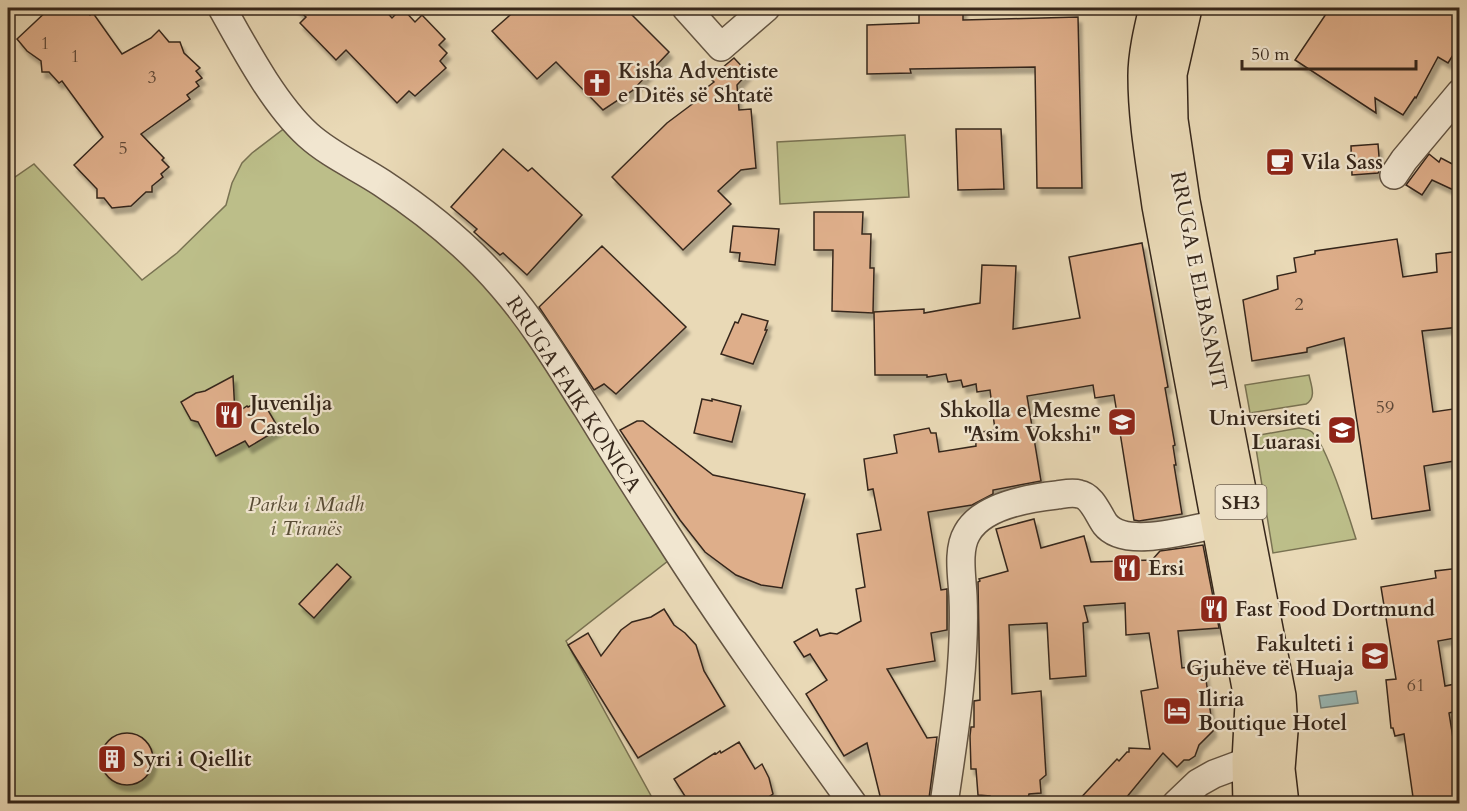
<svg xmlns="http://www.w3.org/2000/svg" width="1467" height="811" font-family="Cardo,serif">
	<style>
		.green { fill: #bcbe89; stroke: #797252; stroke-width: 1.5 }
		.water { fill: #9ab9b6; stroke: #727f78; stroke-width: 1.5 }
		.building { fill: #deae8a; stroke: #36271b; stroke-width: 1.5; filter: url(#shadow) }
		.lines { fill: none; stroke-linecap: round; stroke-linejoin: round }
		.minor-casing { stroke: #635442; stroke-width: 30 }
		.major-casing { stroke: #36271b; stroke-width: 36 }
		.minor { stroke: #f1e6d0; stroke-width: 27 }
		.major { stroke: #e9d9b6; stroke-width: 33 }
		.labels { text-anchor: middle; stroke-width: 4.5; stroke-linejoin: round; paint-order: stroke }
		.number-label { font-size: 18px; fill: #604937 }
		.shield { fill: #f1e6d0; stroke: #6e6051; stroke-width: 1.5 }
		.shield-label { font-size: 20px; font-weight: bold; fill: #36271b }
		.poi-label { font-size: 21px; font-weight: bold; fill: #36271b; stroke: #f1e6d0; text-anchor: start }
		.street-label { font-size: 21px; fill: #36271b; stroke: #f1e6d0 }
		.park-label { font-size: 21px; font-style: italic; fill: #584d36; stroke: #f1e6d0 }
	</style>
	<defs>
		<filter id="shadow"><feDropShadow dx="3.5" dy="6" stdDeviation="1.5" flood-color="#0004"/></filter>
	</defs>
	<rect width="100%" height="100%" fill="#e9d9b6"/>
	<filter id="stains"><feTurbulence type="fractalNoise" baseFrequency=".00333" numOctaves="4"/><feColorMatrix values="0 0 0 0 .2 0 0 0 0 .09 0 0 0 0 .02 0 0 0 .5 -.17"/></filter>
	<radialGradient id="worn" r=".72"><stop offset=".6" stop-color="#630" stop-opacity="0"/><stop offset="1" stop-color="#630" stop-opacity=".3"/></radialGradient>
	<g class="green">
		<path d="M294 121 464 247 678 553 566 641 655 803H8V182L34 164 142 280 177 253 226 205 232 183 242 163 252 153Z"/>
		<path d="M905 135 909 197 780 204 777 142Z"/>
		<path d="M1309 375C1311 385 1317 398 1306 404L1250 413 1245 385Z"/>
		<path d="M1299 428C1304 429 1308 429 1312 432 1327 445 1349 517 1356 539L1273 553 1254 436Z"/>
	</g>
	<path class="water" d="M1356 691 1358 703 1321 708 1319 696Z"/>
	<g class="building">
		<path d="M50 8H84L90 15 93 13 122 54 151 38 159 30 169 42H180L184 53 200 68 196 71 202 78 196 82 199 86 187 95 190 99 141 134 164 158 162 160 169 167 161 174 163 177 152 186V192H146L131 206 112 208 104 198H97V189L74 165 103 137 62 81 59 83 49 72H42L41 61 27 51 17 39Z"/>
		<path d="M296 8H383L392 18 402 8 415 22 422 15 445 39 439 45 447 53 440 61 446 68 415 96 409 91 397 103 346 50 336 60 300 23 306 17Z"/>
		<path d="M518 8H625L669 52 632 91 603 110 556 62 537 79 492 31Z"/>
		<path d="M919 8H963V20L1078 17 1082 188H1037L1035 67 910 69 911 73 867 74V25L919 23Z"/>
		<path d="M1330 8H1460V44L1448 63 1438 57 1416 98 1415 97 1403 115 1375 98 1376 113 1295 60Z"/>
		<path d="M734 58 748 73 737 85 739 110 751 109 756 168 741 170 718 191 731 204 683 250 612 177 667 123 699 99 696 96 714 82 710 78Z"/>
		<path d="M956 129H1001L1004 189 958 190Z"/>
		<path d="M1378 144 1380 169 1378 173 1352 175 1351 146Z"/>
		<path d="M503 149 528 171 532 168 582 215 527 275 503 253 500 255 474 232 477 229 451 207Z"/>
		<path d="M1429 154 1439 162 1441 158 1460 168V193L1432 180 1422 195 1406 185Z"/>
		<path d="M814 212H863L862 234H871L870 268H874L873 313 832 311 833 250H814Z"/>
		<path d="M733 226 779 229 775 265 739 261 740 253 730 252Z"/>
		<path d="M1397 239 1403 277 1437 272 1436 254 1460 251V327L1422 331 1433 412 1460 408V460L1424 466 1430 510 1372 519 1344 338 1307 348V352L1252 361 1243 300 1278 289 1277 276 1296 272 1294 258 1315 254V251Z"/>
		<path d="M1142 243 1168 387 1165 388 1175 445 1173 446 1176 465H1174L1182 514 1139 521 1134 520 1114 395 1095 398 1093 385 1027 396 1041 481 993 490V494L972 505 928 512 941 590 947 589V630L931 633 935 661 887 669 927 738 937 737 929 798 907 804H882L867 743 844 756 806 694 827 680 810 654 804 657 794 642 817 629 820 636 830 633 837 634 861 621 856 589 865 587 857 534 881 530 873 489 868 490 864 459 897 453 894 435 929 428 931 433H936L939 452 976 446 975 433 995 430 990 390 977 392 976 384 963 387 961 380 948 382 946 374 927 377V375H875L874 312 924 309V313L980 303 982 265 1016 266 1013 329 1080 318 1069 257Z"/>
		<path d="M602 246 686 327 616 394 604 384 594 390 539 307Z"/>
		<path d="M742 314 768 321 765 330H767L753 364 721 354 735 322 738 323Z"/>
		<path d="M233 376 235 414 247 406 248 407 262 400 279 429 249 447 245 441 216 456 198 422 191 420 181 402 196 393 205 391Z"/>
		<path d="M702 399 712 401V399L741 406 732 442 694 433Z"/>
		<path d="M637 421H643L713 475 805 494 782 588 761 585 736 575 705 552 680 520 620 430Z"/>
		<path d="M1034 519 1041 548 1084 536 1091 562 1152 560 1160 551 1203 545 1219 628 1178 631 1182 668 1204 665 1213 731 1199 745 1195 756 1189 760H1184L1177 767 1163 753 1121 804H1075L1117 759 1119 761 1127 752H1129V748L1150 749 1141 691 1158 688 1149 633 1126 635 1125 603 1084 606 1088 622 1083 623 1086 676 1050 679 1047 623 1009 625 1012 694 1041 691 1046 775 1040 780 1041 793 1029 794 1028 798 990 800V796L978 795 976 769H971L970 736 971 727H974V701L980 700 978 582 980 581 979 579 1008 571 996 529Z"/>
		<path d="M337 564 351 577 314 618 299 604Z"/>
		<path d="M1460 568V622L1453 623 1455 638 1438 641 1445 686 1455 684 1459 710 1449 713 1456 757 1460 756V804H1414L1404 734 1395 736 1393 728H1391L1386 680 1396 679 1381 587 1436 578 1435 571Z"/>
		<path d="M664 609 674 625 685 633 696 645 704 671 725 706 638 758 568 645 588 633 601 656 621 630 632 622 651 617Z"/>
		<circle cx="127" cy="759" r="26"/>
		<path d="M739 742 755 769 762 764 769 778 773 794 767 798 770 804H690L674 779 715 753 716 754 720 751 721 753Z"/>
	</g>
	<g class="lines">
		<g class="minor-casing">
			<g id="minor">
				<path d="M222 8C245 49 274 104 308 135 330 155 358 167 382 183 426 212 469 247 503 287 536 325 561 368 588 410 613 451 639 492 665 532 724 625 789 715 853 804"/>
				<path d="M686 8 721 47 766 8"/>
				<path d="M1394 175 1404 160 1460 93"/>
				<path d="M944 804C954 735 966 665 963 596 962 576 957 550 967 533 982 506 1029 498 1057 495 1064 494 1072 492 1079 494 1092 496 1098 514 1105 524 1125 550 1190 529 1218 524"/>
				<path d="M1176 804 1198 783 1214 774 1249 761"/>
			</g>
		</g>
		<g class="major-casing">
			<g id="major">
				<path d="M1156 8C1151 29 1145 54 1145 76 1145 120 1153 163 1159 206L1252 704 1249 761 1250 804"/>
				<path d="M1185 8 1170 74 1171 120 1183 201 1279 696 1281 731 1278 769 1282 804"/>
			</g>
		</g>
		<use href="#minor" class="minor"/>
		<use href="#major" class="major"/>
	</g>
	<defs>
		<g id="church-square" transform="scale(1.5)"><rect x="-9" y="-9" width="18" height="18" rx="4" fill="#8f2418" stroke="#f1e6d0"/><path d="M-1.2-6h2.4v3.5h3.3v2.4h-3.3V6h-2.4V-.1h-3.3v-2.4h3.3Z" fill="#fff"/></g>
		<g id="cafe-square" transform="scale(1.5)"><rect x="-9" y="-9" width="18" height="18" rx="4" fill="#8f2418" stroke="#f1e6d0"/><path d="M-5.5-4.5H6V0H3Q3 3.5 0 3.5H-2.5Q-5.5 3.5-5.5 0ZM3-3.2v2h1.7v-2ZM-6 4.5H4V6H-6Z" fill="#fff"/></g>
		<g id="restaurant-square" transform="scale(1.5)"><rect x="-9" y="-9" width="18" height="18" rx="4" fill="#8f2418" stroke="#f1e6d0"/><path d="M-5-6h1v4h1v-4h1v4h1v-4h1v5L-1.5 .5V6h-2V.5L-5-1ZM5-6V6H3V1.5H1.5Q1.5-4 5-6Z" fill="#fff"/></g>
		<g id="school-square" transform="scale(1.5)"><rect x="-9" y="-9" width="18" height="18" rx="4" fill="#8f2418" stroke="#f1e6d0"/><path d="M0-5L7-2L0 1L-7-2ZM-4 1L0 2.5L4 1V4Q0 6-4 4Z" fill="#fff"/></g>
		<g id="university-square" transform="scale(1.5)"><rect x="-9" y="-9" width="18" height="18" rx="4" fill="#8f2418" stroke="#f1e6d0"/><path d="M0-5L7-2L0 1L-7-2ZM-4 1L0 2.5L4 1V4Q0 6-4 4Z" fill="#fff"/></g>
		<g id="hotel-square" transform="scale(1.5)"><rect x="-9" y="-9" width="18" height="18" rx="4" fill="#8f2418" stroke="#f1e6d0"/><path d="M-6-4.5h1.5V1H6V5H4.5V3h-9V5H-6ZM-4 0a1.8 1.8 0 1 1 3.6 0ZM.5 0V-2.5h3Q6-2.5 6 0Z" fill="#fff"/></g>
		<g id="building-square" transform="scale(1.5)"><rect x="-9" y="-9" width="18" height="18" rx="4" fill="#8f2418" stroke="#f1e6d0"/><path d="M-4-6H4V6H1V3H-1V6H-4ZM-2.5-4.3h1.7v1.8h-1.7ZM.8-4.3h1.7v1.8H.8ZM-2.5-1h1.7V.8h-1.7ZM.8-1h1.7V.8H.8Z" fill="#fff"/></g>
	</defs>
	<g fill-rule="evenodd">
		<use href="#church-square" x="597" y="83"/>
		<use href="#cafe-square" x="1280" y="162"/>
		<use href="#restaurant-square" x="229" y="415"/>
		<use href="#school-square" x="1122" y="422"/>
		<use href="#university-square" x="1342" y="430"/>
		<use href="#restaurant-square" x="1127" y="568"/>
		<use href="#restaurant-square" x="1214" y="609"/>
		<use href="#university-square" x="1375" y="656"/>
		<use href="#hotel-square" x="1177" y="711"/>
		<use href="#building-square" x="112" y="759"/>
	</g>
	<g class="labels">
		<g class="number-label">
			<text x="45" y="49">1</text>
			<text x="75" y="62">1</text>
			<text x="152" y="83">3</text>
			<text x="123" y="154">5</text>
			<text x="1299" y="310">2</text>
			<text x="1385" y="413">59</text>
			<text x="1416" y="691">61</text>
		</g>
		<rect class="shield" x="1215.5" y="485" width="51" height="34" rx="4.5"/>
		<g class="shield-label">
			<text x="1241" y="509">SH3</text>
		</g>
		<g class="poi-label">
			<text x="618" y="78">Kisha Adventiste<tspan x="618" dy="24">e Ditës së Shtatë</tspan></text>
			<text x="1301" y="169">Vila Sass</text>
			<text x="250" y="410">Juvenilja<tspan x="250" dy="24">Castelo</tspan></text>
			<text x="1101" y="417" text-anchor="end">Shkolla e Mesme<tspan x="1101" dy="24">"Asim Vokshi"</tspan></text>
			<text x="1321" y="425" text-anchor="end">Universiteti<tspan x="1321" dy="24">Luarasi</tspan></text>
			<text x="1148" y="575">Ersi</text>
			<text x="1235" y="616">Fast Food Dortmund</text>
			<text x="1354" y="651" text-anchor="end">Fakulteti i<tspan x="1354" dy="24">Gjuhëve të Huaja</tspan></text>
			<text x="1198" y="706">Iliria<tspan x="1198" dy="24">Boutique Hotel</tspan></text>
			<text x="133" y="766">Syri i Qiellit</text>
		</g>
		<g class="street-label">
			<text transform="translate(1199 281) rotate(79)" y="7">RRUGA E ELBASANIT</text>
			<text transform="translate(574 394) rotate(57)" y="7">RRUGA FAIK KONICA</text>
		</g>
		<g class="park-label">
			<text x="306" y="511">Parku i Madh<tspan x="306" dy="24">i Tiranës</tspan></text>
		</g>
	</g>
	<rect width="1467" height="811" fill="none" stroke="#e9d9b6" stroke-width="30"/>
	<rect x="9" y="9" width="1449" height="793" fill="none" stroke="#36271b" stroke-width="3"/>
	<rect x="15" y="15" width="1437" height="781" fill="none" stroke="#36271b" stroke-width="1.5"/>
	<path d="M1242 60v9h174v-9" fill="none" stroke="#36271b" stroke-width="3"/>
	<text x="1251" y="60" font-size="18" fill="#36271b" stroke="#f1e6d0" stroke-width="4.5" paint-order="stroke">50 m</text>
	<rect width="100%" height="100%" filter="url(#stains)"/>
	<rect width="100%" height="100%" fill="url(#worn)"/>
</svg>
